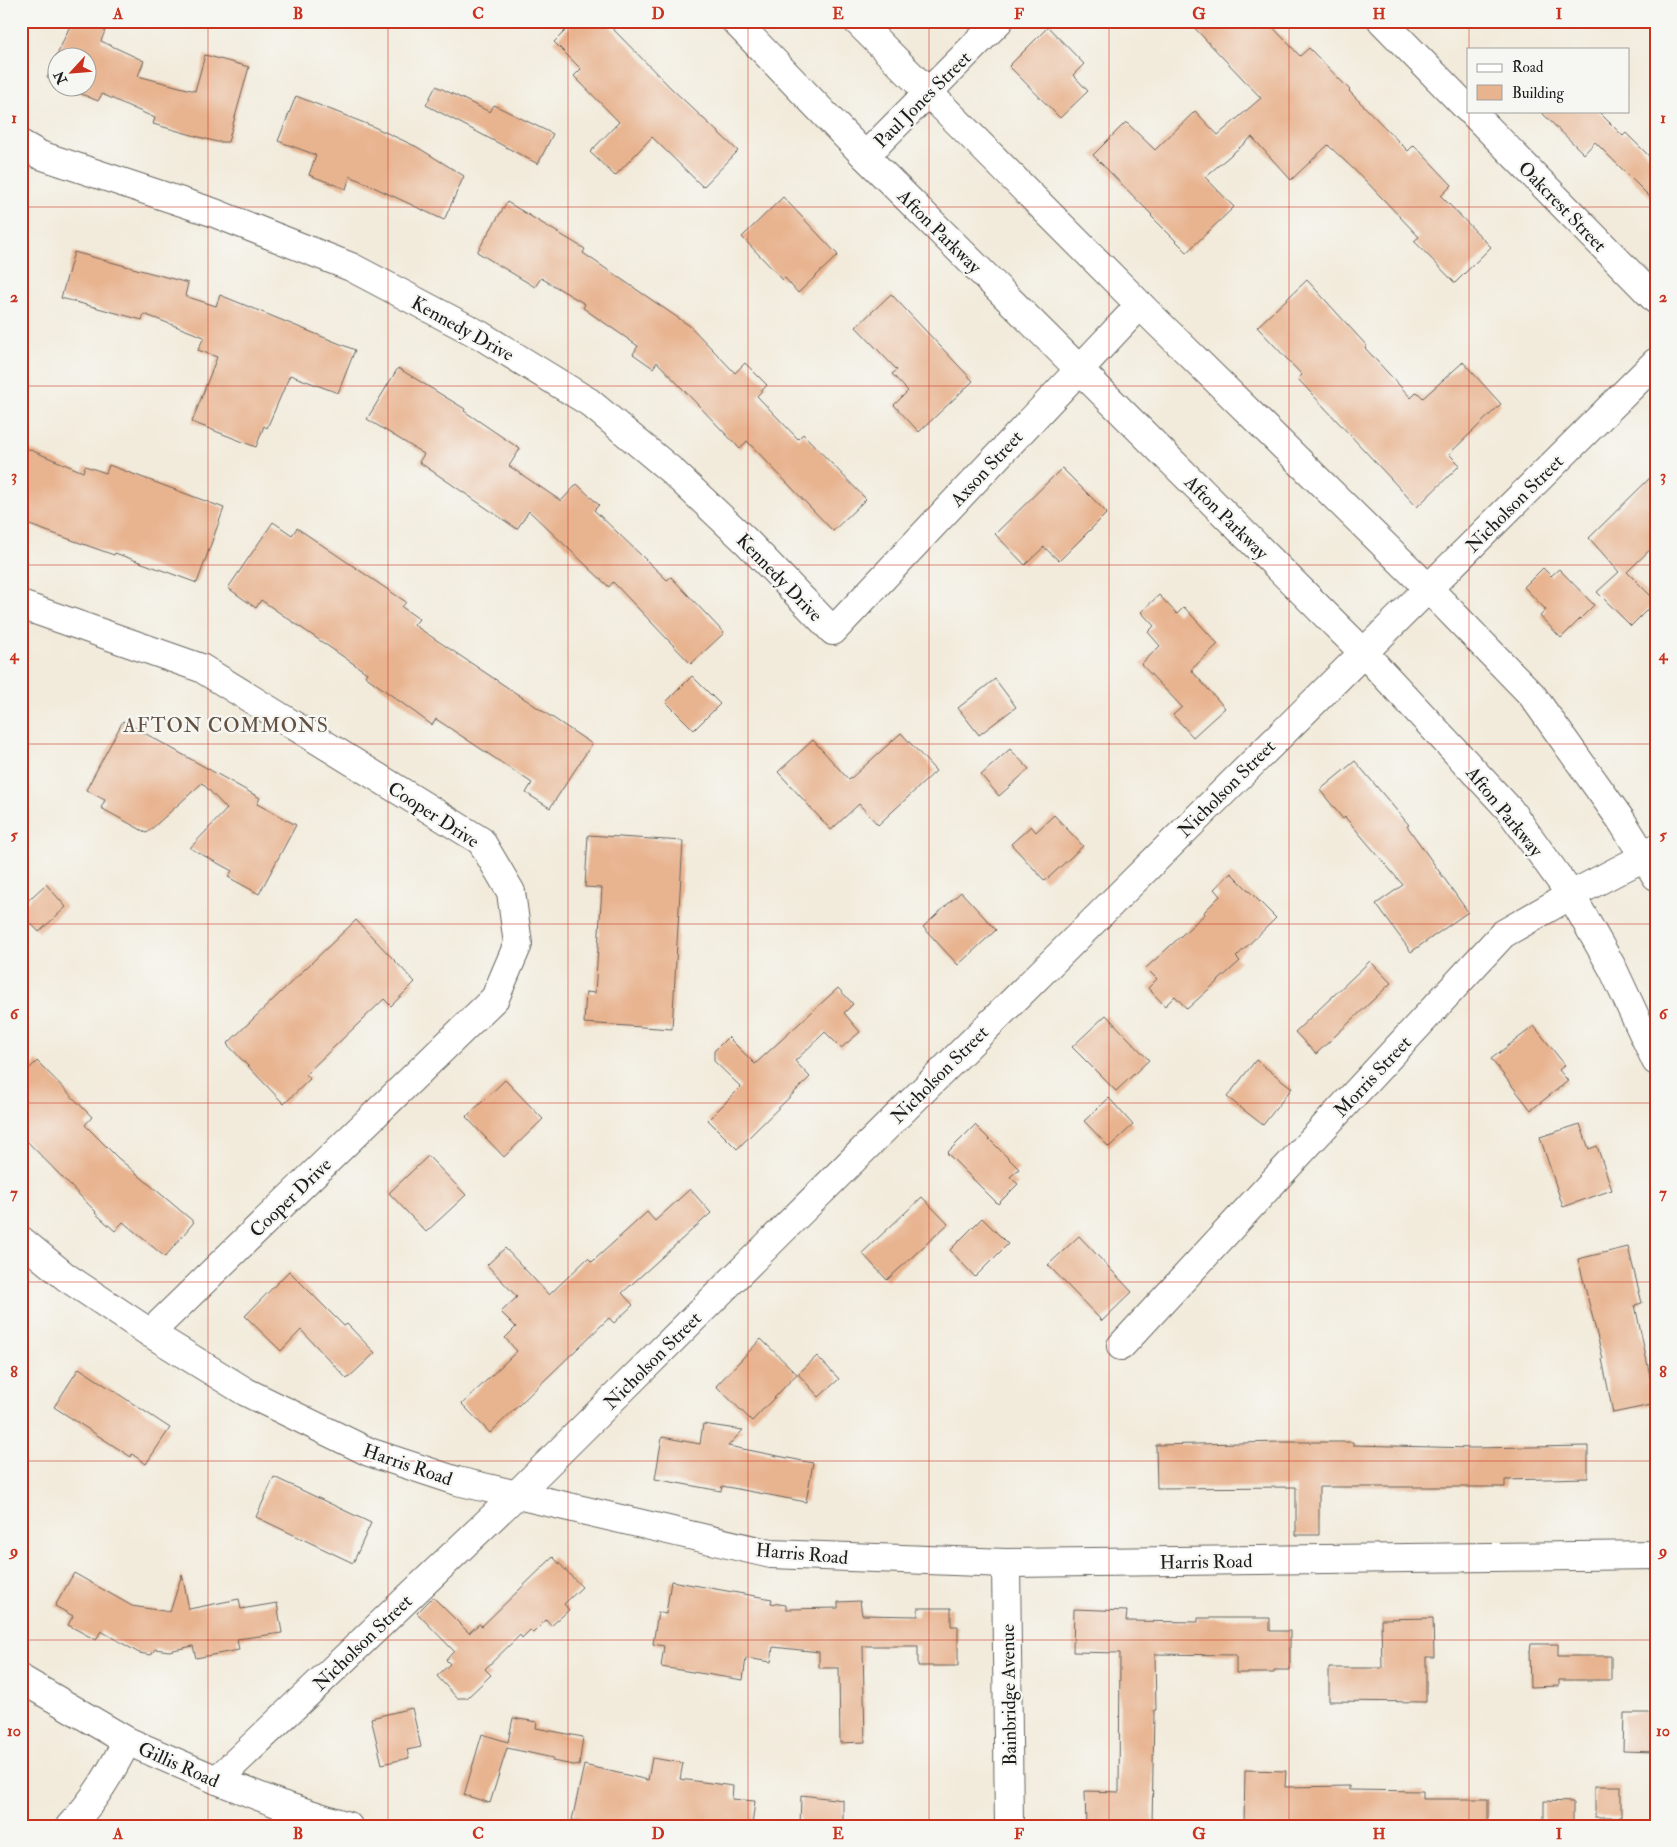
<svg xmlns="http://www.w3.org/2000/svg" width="1677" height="1847" font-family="'IM FELL Double Pica',serif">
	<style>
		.building { fill: #e8b38f }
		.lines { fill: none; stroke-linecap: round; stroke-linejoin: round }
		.minor-casing { stroke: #67645f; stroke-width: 30 }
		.tertiary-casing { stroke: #67645f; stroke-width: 30 }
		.minor { stroke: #fff; stroke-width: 28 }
		.tertiary { stroke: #fff; stroke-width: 28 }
		.grid { fill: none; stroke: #c8321e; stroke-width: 1; stroke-opacity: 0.55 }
		.labels { text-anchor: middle; stroke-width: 4.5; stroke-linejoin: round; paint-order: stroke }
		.street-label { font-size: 19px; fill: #1c1c1c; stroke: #f6f6f2 }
		.neighbourhood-label { font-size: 20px; letter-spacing: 1px; fill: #635144; stroke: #f6f6f2 }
		.neatline { fill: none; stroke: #c8321e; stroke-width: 2 }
		.grid-label { font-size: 16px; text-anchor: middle; font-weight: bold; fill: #c8321e }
	</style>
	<rect width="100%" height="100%" fill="#f6f6f2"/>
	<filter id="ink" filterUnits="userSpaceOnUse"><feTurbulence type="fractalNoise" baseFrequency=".02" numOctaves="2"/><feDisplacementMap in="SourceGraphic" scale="10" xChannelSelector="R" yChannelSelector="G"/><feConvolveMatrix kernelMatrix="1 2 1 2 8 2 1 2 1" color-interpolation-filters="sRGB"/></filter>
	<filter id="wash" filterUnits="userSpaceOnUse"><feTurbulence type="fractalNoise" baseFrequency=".0096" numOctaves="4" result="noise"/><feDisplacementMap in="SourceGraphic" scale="20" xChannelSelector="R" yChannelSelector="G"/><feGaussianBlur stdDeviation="1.12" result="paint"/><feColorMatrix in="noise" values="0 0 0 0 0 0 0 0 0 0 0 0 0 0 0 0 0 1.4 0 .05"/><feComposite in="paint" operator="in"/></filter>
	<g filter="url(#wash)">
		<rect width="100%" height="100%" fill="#f2ebdb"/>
		<g id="blocks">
			<g class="building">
				<path d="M72 21H109L101 41 144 61 138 76 195 91 205 55 249 67 228 142H217L153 124 155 118 102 94 98 101 67 88H88V58H58V83L47 78Z"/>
				<path d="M575 21H605L671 88 738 151 703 187 652 137 615 176 590 152 619 122 574 76 581 69 554 42Z"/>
				<path d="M1188 21H1267L1300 56 1309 48 1350 90 1349 91 1408 151 1414 145 1452 185 1441 196 1491 247 1455 283 1414 241 1419 237 1364 179 1328 145 1291 180 1252 137 1205 177 1234 207 1187 252 1151 216 1152 215 1093 155 1126 122 1155 150 1195 111 1218 135 1261 98Z"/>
				<path d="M1048 27 1084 64 1073 75 1088 91 1060 118 1009 66Z"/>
				<path d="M436 86 490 112 494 105 553 134 538 164 426 105Z"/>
				<path d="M296 96 372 126 417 147 464 176 444 220 350 176 346 189 309 175 316 155 278 141Z"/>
				<path d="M1540 111H1598L1623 136 1626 133 1656 163V203L1595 142 1584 154Z"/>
				<path d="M783 197 838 255 798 293 785 278 783 280 742 237Z"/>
				<path d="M507 202 585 249 583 253 690 326 735 373 745 363 767 385 757 396 798 439 803 434 866 499 833 531 747 441 740 449 657 362 653 368 633 354 638 346 583 308 585 304 541 278 535 287 477 252Z"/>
				<path d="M74 252 188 283 185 296 216 306 220 295 355 350 338 393 290 375 267 428 264 426 256 447 192 422 217 357 198 350 204 337 144 314 142 320 61 298Z"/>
				<path d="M1307 280 1367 346 1365 348 1411 398 1417 392 1423 398 1463 362 1501 404 1449 454 1460 465 1417 507 1298 379 1302 375 1257 327Z"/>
				<path d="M891 294 973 381 919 432 894 405 908 391 892 374 897 370 856 327Z"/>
				<path d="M398 368 465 409 464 411 520 449 509 466 561 501 577 484 599 505 594 510 667 580 671 577 724 633 691 664 613 582 609 587 529 511 517 529 419 462 424 454 367 419Z"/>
				<path d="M21 446 83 472 85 466 106 473 109 465 224 508 197 583 115 553 114 555 21 522Z"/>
				<path d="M1062 468 1107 513 1059 561 1044 547 1025 565 995 534Z"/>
				<path d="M1656 472V544L1627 572 1656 601 1631 626 1597 592 1619 572 1589 538Z"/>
				<path d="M273 522 292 535 297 528 406 602 402 607 419 619 414 625 592 744 550 808 526 793 532 783 436 719 432 725 365 676 367 673 261 600 256 608 228 588Z"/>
				<path d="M1543 568 1551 576 1559 569 1594 605 1561 638 1540 616 1546 610 1524 587Z"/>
				<path d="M1159 595 1177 614 1184 607 1218 644 1191 670 1225 708 1193 737 1173 715 1182 707 1141 664 1160 646 1148 632 1154 626 1141 612Z"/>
				<path d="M692 676 720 704 694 730 666 702Z"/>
				<path d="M995 679 1016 707 979 735 958 708Z"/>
				<path d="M123 721 260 798 257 804 296 825 259 894 228 877 232 871 190 848 227 809 202 783 147 833 101 808 105 800 86 790Z"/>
				<path d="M901 733 936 771 878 825 859 804 831 830 778 772 813 740 849 780Z"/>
				<path d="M1010 749 1029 769 999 796 981 775Z"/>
				<path d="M1355 761 1409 825 1407 826 1468 912 1411 952 1376 904 1403 885 1345 817 1343 819 1320 790Z"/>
				<path d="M1054 815 1083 846 1045 881 1011 844 1031 826 1036 832Z"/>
				<path d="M588 835 683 841 672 1029 584 1023 586 992 595 993 602 888 585 887Z"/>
				<path d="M1231 873 1276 918 1236 957 1240 961 1187 1009 1175 996 1165 1006 1148 988 1157 979 1146 968 1205 914 1204 912 1220 896 1214 889Z"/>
				<path d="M46 884 66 907 39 932 21 913V907Z"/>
				<path d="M961 892 996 930 958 965 923 927Z"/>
				<path d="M356 920 415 982 391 1006 384 999 306 1074 310 1079 284 1104 227 1044Z"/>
				<path d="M1370 961 1391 983 1316 1054 1295 1032Z"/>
				<path d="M838 988 853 1004 844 1013 860 1032 841 1048 825 1032 795 1061 810 1077 737 1149 708 1120 741 1087 714 1061V1051L728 1037 755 1064Z"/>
				<path d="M1106 1015 1149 1060 1116 1091 1072 1047Z"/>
				<path d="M1534 1026 1565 1065 1559 1070 1568 1081 1531 1110 1491 1059Z"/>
				<path d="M1256 1060 1292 1088 1263 1125 1227 1097Z"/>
				<path d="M37 1061 92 1117 85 1125 118 1158 194 1222 165 1257 123 1222 115 1231 95 1213 96 1212 21 1135V1077Z"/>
				<path d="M505 1080 543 1119 504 1157 466 1117Z"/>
				<path d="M1109 1098 1133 1125 1109 1147 1084 1121Z"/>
				<path d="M1580 1124 1589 1149 1597 1146 1612 1190 1563 1207 1540 1137Z"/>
				<path d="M975 1125 1019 1169 1010 1177 1018 1184 998 1204 947 1153Z"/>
				<path d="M428 1156 466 1195 426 1232 389 1193Z"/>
				<path d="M690 1189 711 1213 622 1293 633 1305 614 1323 609 1318 490 1433 462 1404 517 1351 505 1338 516 1327 501 1312 517 1297 487 1265 505 1248 549 1295 588 1258 592 1262 647 1212 655 1221Z"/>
				<path d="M922 1197 948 1224 887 1280 862 1253Z"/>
				<path d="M982 1218 1008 1244 975 1277 950 1250Z"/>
				<path d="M1079 1236 1132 1292 1102 1321 1048 1265Z"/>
				<path d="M1628 1247 1642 1303 1635 1305 1656 1404 1613 1413 1602 1359H1603L1578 1259Z"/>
				<path d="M289 1271 344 1326 347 1324 375 1353 347 1379 301 1330 281 1351 245 1316Z"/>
				<path d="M761 1339 797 1374 752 1421 716 1386Z"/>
				<path d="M817 1356 839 1379 819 1397 798 1374Z"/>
				<path d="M79 1368 170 1428 146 1464 132 1454 131 1457 54 1407Z"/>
				<path d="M703 1424 743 1430 728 1446 813 1463 806 1502 722 1486 721 1491 655 1479 662 1437 700 1444Z"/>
				<path d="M1281 1442H1353V1445L1472 1448 1588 1446V1478L1505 1480V1487H1319V1535H1296V1487L1157 1488 1156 1445Z"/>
				<path d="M274 1477 371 1523 353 1563 256 1517Z"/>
				<path d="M553 1557 582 1587 564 1604 569 1610 551 1626 546 1620 533 1633 530 1630 522 1638 520 1635 485 1669 491 1675 467 1698H457L437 1676 450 1664 446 1660 454 1651 417 1613 433 1597 469 1633 479 1624 482 1626Z"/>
				<path d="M74 1573 132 1606 170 1612 182 1574 189 1609 239 1599 241 1609 277 1603 282 1633 237 1639 239 1650 196 1658 193 1646 169 1651 155 1649 151 1655 139 1653 101 1631 96 1640 68 1625 73 1616 55 1606Z"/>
				<path d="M671 1581 772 1599 771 1603 786 1605V1609L838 1608V1602L860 1601 862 1615 918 1616V1608H951V1626H958V1666H918V1646H863L865 1742 840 1743 839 1668H819V1652L773 1647 771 1662 746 1658 743 1680 661 1667 664 1646 653 1644 658 1612 666 1614Z"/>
				<path d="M1074 1609 1127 1611 1126 1621 1198 1622V1618H1270V1631H1290V1670H1274V1673H1236V1655L1155 1654 1156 1710H1154L1152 1826H1086L1085 1791 1119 1792 1120 1653 1073 1652Z"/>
				<path d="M1433 1618 1434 1657H1426V1702L1329 1701V1668H1382L1381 1619Z"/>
				<path d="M1531 1644H1558V1656H1611V1680H1559V1686L1530 1687 1529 1651H1530Z"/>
				<path d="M412 1708 421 1747 407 1750 409 1758 382 1764 371 1718Z"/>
				<path d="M1624 1713H1656V1752L1623 1751Z"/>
				<path d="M513 1718 537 1722 536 1728 583 1737 579 1766 552 1761 553 1758 507 1748 490 1803 464 1795 482 1734 508 1742Z"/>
				<path d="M652 1758 683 1763 680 1779 733 1786 732 1799 755 1801 752 1826H596L572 1820 584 1765 648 1780Z"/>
				<path d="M1245 1770 1286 1771 1285 1787 1349 1786V1790L1423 1791V1799H1488V1826H1244Z"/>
				<rect x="1595" y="1786" width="26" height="31"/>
				<path d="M801 1795 843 1800V1826H800Z"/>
				<path d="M1544 1801 1573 1802V1826H1544Z"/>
			</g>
		</g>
	</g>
	<g filter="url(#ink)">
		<use href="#blocks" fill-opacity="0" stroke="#67645f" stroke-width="1"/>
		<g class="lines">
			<g class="minor-casing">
				<g id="minor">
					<path d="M1382 21 1468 109"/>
					<path d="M1471 111 1656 300"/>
					<path d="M21 144 40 155 212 212 351 267 480 335 589 402 672 471 747 542 833 631 1140 305"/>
					<path d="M865 156 999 21"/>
					<path d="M21 605 201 668 481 841 511 892 518 944 495 998 150 1333"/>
					<path d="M21 1240 66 1277 150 1333 246 1392 369 1452 457 1481 771 1554 1006 1563 1656 1555"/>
					<path d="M1121 1346 1503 934 1571 895 1644 857 1656 848"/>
					<path d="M1006 1563 1009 1826"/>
					<path d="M21 1679 127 1741 217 1780 279 1804 348 1826"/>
					<path d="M217 1780 516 1495 1656 362"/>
					<path d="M70 1826C95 1800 111 1772 127 1741"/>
				</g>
			</g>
			<g class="tertiary-casing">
				<g id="tertiary">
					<path d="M735 21 865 156 1363 652 1509 809 1571 895 1613 969 1656 1061"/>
					<path d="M857 21 1140 305 1428 588 1532 695 1621 820 1656 876"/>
				</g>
			</g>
			<use href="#minor" class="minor"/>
			<use href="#tertiary" class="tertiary"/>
		</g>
	</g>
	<path class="grid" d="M208 21V1826M388 21V1826M568 21V1826M748 21V1826M929 21V1826M1109 21V1826M1289 21V1826M1469 21V49M1469 111V1826M21 207H1656M21 386H1656M21 565H1656M21 744H1656M21 924H1656M21 1103H1656M21 1282H1656M21 1461H1656M21 1640H1656"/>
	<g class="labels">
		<g class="street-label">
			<text transform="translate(922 99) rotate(-45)" y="7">Paul Jones Street</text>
			<text transform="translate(1563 206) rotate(46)" y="7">Oakcrest Street</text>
			<text transform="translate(940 231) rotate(45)" y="7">Afton Parkway</text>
			<text transform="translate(463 328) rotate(29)" y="7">Kennedy Drive</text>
			<text transform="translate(986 468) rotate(-47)" y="7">Axson Street</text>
			<text transform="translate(1514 503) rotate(-45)" y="7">Nicholson Street</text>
			<text transform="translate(1227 517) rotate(45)" y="7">Afton Parkway</text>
			<text transform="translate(780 577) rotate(46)" y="7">Kennedy Drive</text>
			<text transform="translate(1226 788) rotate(-45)" y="7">Nicholson Street</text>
			<text transform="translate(1505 811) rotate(51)" y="7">Afton Parkway</text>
			<text transform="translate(434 814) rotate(33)" y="7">Cooper Drive</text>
			<text transform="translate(939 1074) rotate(-45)" y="7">Nicholson Street</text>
			<text transform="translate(1372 1076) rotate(-47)" y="7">Morris Street</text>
			<text transform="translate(290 1197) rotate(-44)" y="7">Cooper Drive</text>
			<text transform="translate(652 1360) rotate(-45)" y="7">Nicholson Street</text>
			<text transform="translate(408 1464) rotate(19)" y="7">Harris Road</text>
			<text transform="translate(802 1553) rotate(5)" y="7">Harris Road</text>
			<text transform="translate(1206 1561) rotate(-1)" y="7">Harris Road</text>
			<text transform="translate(362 1642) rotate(-44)" y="7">Nicholson Street</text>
			<text transform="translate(1008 1695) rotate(-91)" y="7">Bainbridge Avenue</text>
			<text transform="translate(179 1764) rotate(24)" y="7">Gillis Road</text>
		</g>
		<g class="neighbourhood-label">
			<text x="226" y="732">AFTON COMMONS</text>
		</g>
	</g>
	<rect width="1677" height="1847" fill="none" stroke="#f6f6f2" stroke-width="55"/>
	<rect x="1467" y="48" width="162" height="65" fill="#f6f6f2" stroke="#9f9f9c"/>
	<rect x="1477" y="64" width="25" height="8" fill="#ffffff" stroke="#9f9f9c"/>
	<text x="1512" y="72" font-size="15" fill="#1c1c1c">Road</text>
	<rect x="1477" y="85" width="25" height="15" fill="#e8b38f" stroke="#9f9f9c"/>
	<text x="1512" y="98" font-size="15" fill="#1c1c1c">Building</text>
	<g transform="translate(72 72) rotate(244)"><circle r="24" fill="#f6f6f2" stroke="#9f9f9c"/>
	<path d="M0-4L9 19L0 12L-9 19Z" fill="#c8321e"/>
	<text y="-8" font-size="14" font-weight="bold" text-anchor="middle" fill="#1c1c1c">N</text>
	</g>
	<rect x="28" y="28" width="1622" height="1792" class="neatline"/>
	<g class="grid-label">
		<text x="118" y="19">A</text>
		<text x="298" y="19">B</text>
		<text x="478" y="19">C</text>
		<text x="658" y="19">D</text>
		<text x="838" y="19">E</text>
		<text x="1019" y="19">F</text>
		<text x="1199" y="19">G</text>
		<text x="1379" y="19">H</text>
		<text x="1559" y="19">I</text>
		<text x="14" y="123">1</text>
		<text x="1663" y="123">1</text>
		<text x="14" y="302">2</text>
		<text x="1663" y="302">2</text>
		<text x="14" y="481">3</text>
		<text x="1663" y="481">3</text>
		<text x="14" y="660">4</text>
		<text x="1663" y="660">4</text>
		<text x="14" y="840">5</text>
		<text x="1663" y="840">5</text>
		<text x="14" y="1019">6</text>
		<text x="1663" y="1019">6</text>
		<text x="14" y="1198">7</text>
		<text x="1663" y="1198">7</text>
		<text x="14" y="1377">8</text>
		<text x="1663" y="1377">8</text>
		<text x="14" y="1556">9</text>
		<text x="1663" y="1556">9</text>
		<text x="14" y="1736">10</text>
		<text x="1663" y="1736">10</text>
		<text x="118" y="1839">A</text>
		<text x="298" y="1839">B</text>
		<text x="478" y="1839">C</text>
		<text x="658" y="1839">D</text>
		<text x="838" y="1839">E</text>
		<text x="1019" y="1839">F</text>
		<text x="1199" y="1839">G</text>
		<text x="1379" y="1839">H</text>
		<text x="1559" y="1839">I</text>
	</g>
</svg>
